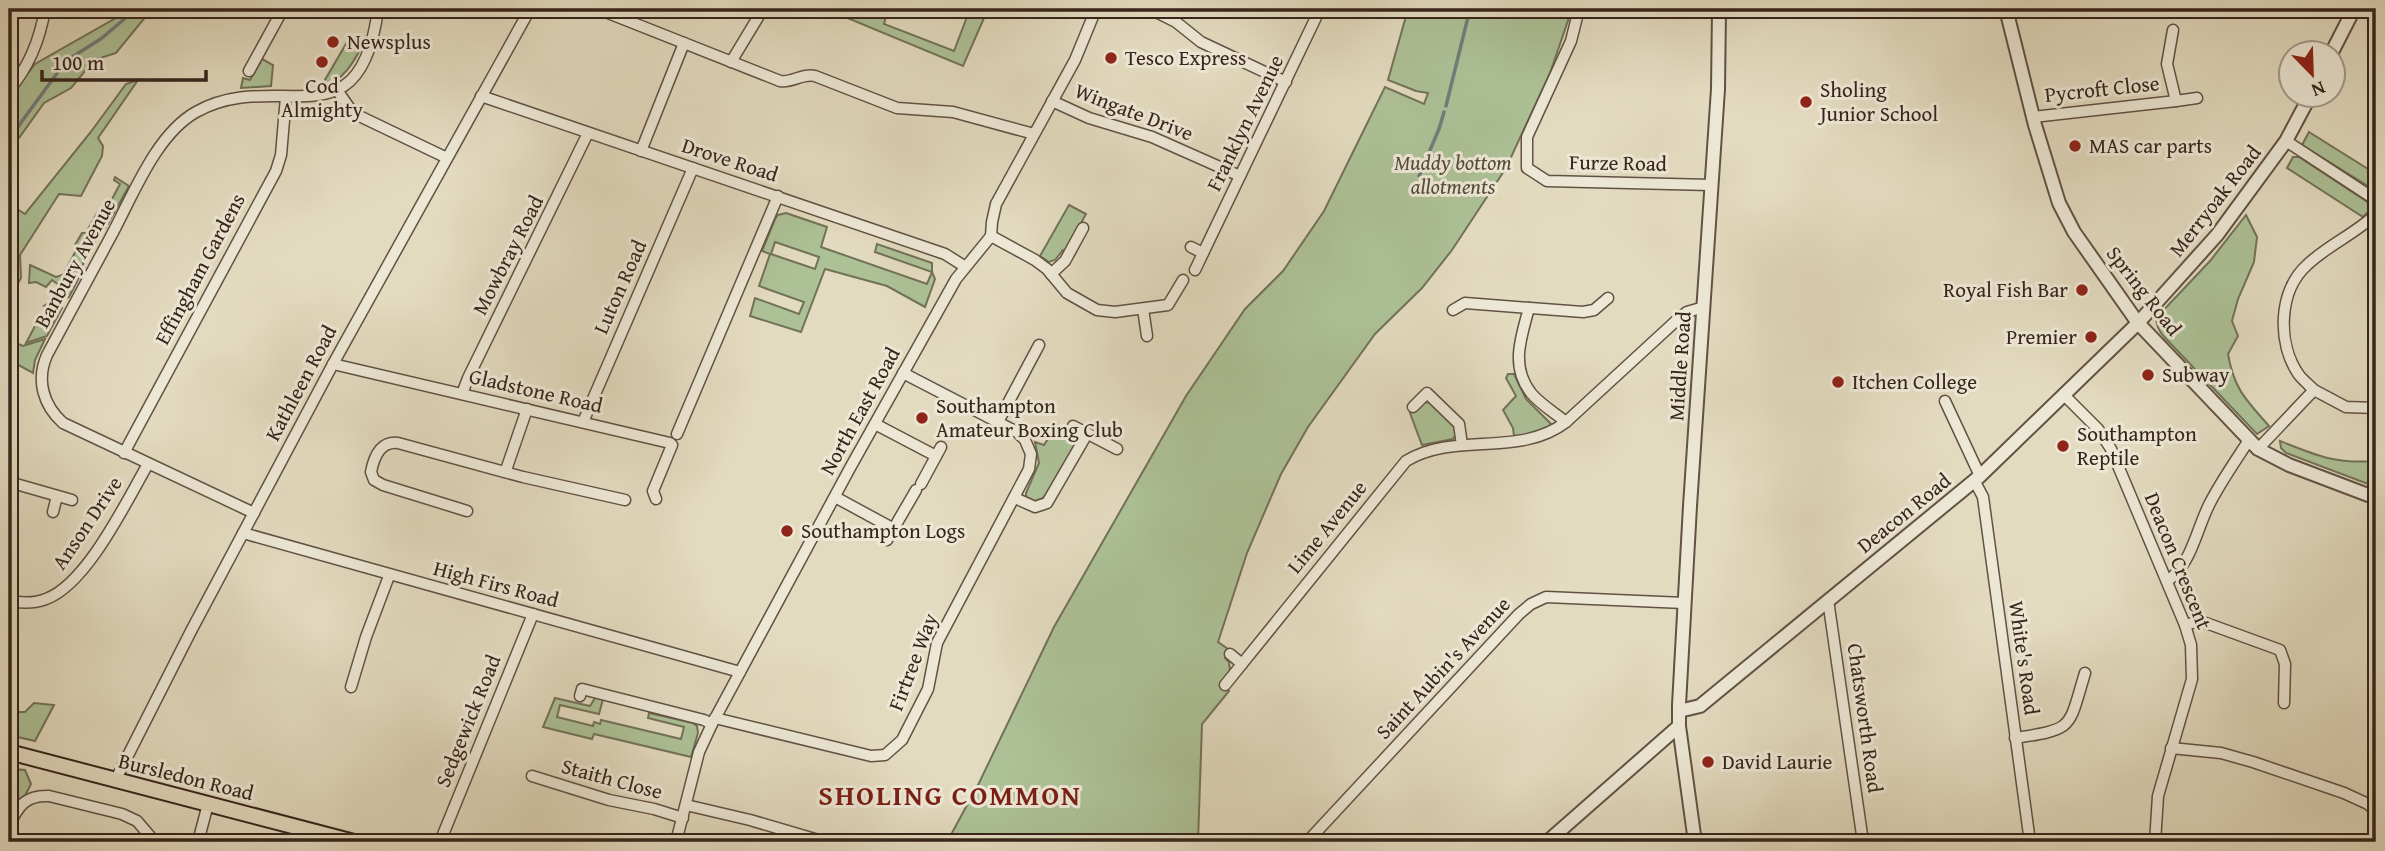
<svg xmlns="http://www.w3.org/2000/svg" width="2385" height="851" font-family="'Gentium Book Plus',serif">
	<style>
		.green { fill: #adc197; stroke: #727259; stroke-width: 2; fill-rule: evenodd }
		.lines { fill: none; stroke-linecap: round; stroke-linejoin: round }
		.stream { stroke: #717d7c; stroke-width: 3.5 }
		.minor-casing { stroke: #615244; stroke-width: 13 }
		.tertiary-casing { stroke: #615244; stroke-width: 16 }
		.primary-casing { stroke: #36241b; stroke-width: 18 }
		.minor { stroke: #ede8d6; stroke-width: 10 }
		.tertiary { stroke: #ede8d6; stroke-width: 12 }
		.primary { stroke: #e3dbc0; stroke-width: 14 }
		.poi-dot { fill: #8f2418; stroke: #ede8d6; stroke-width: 2.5 }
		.labels { text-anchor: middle; stroke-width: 6; stroke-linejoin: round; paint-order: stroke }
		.poi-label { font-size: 21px; fill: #36241b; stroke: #ede8d6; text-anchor: start }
		.street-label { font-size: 21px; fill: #36241b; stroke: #ede8d6 }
		.park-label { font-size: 21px; font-style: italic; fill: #544b3a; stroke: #ede8d6 }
		.district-label { font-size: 28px; font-weight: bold; letter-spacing: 2px; fill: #7a1f14; stroke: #ede8d6 }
	</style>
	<rect width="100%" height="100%" fill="#e3dbc0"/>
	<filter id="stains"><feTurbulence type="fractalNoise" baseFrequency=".00286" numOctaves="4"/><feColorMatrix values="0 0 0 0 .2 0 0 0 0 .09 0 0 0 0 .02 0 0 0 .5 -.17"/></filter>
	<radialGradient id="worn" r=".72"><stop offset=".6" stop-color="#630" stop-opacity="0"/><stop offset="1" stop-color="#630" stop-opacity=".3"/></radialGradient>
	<g class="green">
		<path d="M116 9H152L116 53 94 60 71 88 44 103 9 152V96L35 64 121 15Z"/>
		<path d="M842 9H868L867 15 874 17 876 13 886 16 884 24 954 51 970 9H988L963 66 840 15Z"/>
		<path d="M1408 9H1572L1550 73 1506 168 1452 250 1422 288 1375 334 1308 427 1281 474 1247 553 1218 642 1231 651 1225 658 1229 662 1230 671 1221 684 1229 691 1202 724 1198 842H947L979 783 1054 627 1186 396 1245 309 1283 271 1324 211 1385 87 1424 104 1428 93 1416 91 1388 80Z"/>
		<path d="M350 37 363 44C355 60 342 84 322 85Z"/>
		<path d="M262 59 273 65 271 86 241 88 243 78 250 80Z"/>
		<path d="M138 80 98 138 103 146 102 156 81 196 59 194 20 255 21 278 9 299V204L25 214 90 133 126 84Z"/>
		<path d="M2309 132 2376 174V191L2302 145Z"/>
		<path d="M2293 157H2299L2366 201 2369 204V211L2363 217 2287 168Z"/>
		<path d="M115 177 129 186 108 224 90 230 88 229 97 213 103 216 120 184 114 180Z"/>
		<path d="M1069 205 1086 214 1066 251 1063 250 1055 260 1049 262 1040 256Z"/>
		<path d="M786 213 827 227 821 247 927 284 932 272 875 252 877 244 932 263V272L935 279 925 307 887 286 825 269 801 332 750 316 755 298 799 314 804 302 759 286 770 254 762 251 775 219 778 215ZM775 242 819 257 815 269 771 254Z"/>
		<path d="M2246 215 2257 237 2254 262 2238 299 2232 321 2238 336 2228 354C2234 389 2246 400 2269 426L2257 434 2170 343C2162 335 2157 330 2156 318L2210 261Z"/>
		<path d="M106 227 99 234 82 266 65 271 78 247 75 245 82 233H89Z"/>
		<path d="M30 265 56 277 81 269 83 270 69 297 64 298 55 292 59 285 52 280 46 287 36 282 29 283Z"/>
		<path d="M53 300 62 308 47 336 26 343 35 326 45 321 51 311 44 306Z"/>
		<path d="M45 339 35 360 33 373 9 360V340L23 346Z"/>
		<path d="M1508 374H1514L1526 399 1552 425 1527 435 1514 436 1513 428 1503 410 1516 396 1506 378Z"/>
		<path d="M1426 402 1431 403 1454 424 1456 434 1453 439 1422 445 1410 413Z"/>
		<path d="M1057 424 1073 433 1077 442 1047 493 1043 498 1033 502 1026 497V493L1039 463 1035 442 1044 445Z"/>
		<path d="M2280 441C2317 456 2336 464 2376 461V487L2286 453 2281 448Z"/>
		<path d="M555 698 590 706 595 698 603 699 599 714 560 705 557 717 593 726 594 722 600 724 601 720 681 739 684 727 648 718 649 713 693 723 697 726 698 733 691 757 594 734 592 739 543 727Z"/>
		<path d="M34 703 54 705 35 741 9 735V712H25Z"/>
		<path d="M13 769 25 770 31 784 24 798 9 814V772Z"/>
	</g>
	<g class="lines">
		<g class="stream">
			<path d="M1446 106 1470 9"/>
			<path d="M9 139 66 61 102 38 136 9"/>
			<path d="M1419 176 1439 129 1444 112"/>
		</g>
		<g class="minor-casing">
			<g id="minor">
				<path d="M598 9 780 81C793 83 802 73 815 76L897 108 953 112 1034 134"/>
				<path d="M1150 9 1176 22 1201 42 1286 82"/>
				<path d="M1579 9 1571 41 1527 137V168L1547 181 1711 185"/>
				<path d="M1719 13 1736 9"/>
				<path d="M731 62 763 9"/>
				<path d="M249 71 283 9"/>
				<path d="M9 90C29 67 40 39 45 9"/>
				<path d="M337 90 353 113 447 158"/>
				<path d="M481 96 945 254 964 266"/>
				<path d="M1052 101 1089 118 1152 137 1240 176"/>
				<path d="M2176 101 2197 98"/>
				<path d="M2033 117 2176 101 2167 64 2173 30"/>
				<path d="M2286 141 2376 200"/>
				<path d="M641 151 684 43"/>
				<path d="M991 236 1035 260 1047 269 1067 293 1097 310 1115 312 1168 305 1183 280"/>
				<path d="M1191 247 1203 253"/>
				<path d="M1195 270 1320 9"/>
				<path d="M1051 274 1065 261 1083 228"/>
				<path d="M1529 308C1521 338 1510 366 1531 393 1540 404 1555 413 1566 422"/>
				<path d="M1143 309 1147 336"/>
				<path d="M1453 310 1465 303 1583 312 1594 310 1608 298"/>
				<path d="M333 364 670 443 672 445 653 491 656 499"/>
				<path d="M2314 390C2309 385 2303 380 2299 375 2277 344 2278 291 2307 265 2328 245 2355 234 2376 214"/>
				<path d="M462 394 468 378 588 133"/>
				<path d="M2064 395 2098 429 2111 449 2185 625 2191 645 2192 679 2158 796 2155 842"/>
				<path d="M1945 401 1980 476"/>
				<path d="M1413 407 1427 393 1459 424 1462 445"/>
				<path d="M583 422 693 168"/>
				<path d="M998 422 1039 345"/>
				<path d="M875 424 936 456"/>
				<path d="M1073 426 1117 449"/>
				<path d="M677 434 778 196"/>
				<path d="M2258 449 2314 390 2346 407 2376 408"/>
				<path d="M124 453 276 171 281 155 286 97"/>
				<path d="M506 470 527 409"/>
				<path d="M1974 480 1983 497 2030 842"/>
				<path d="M9 482 72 500"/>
				<path d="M921 484 941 447"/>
				<path d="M835 497 894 529"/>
				<path d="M1015 498 1035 507 1047 503 1087 434"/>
				<path d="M467 511 383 485 374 480 371 472C374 457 380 441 398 443L523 477 625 500"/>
				<path d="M53 512 57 496"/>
				<path d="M254 513 63 423C43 405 36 380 47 355 68 316 89 277 110 238 132 198 155 135 196 112 278 66 360 149 378 9"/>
				<path d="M243 533 740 672"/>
				<path d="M887 540 916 490"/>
				<path d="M2167 581C2192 565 2197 526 2211 501 2222 480 2236 460 2249 440"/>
				<path d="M1828 600 1863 842"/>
				<path d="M9 601C21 603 34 604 46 599 87 584 126 502 148 464"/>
				<path d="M2185 625 2196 622 2206 623 2280 650 2285 664 2284 703"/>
				<path d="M1230 654 1242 664"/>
				<path d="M1225 685 1406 461C1456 431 1519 458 1566 422L1678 319 1687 312 1704 307"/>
				<path d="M351 687 366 637 389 576"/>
				<path d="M580 696 582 689 704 720 712 724"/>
				<path d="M715 718 871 756 885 755 902 740 928 689 937 643 1029 469 1031 454 1025 440 1017 432 903 373"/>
				<path d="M2015 738C2075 729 2068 729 2085 673"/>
				<path d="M2171 748 2221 753 2253 762 2344 793 2368 804 2376 812"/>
				<path d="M532 776 609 800 654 809 683 818"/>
				<path d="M115 781 191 631 333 364 530 9"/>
				<path d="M686 805 750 820 825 842"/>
				<path d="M9 825C19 805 26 795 49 796L122 814 137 821 155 842"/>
				<path d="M198 842 208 804"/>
				<path d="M440 842 533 614"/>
				<path d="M676 842 699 752 712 724 850 468 956 279 991 236 992 222 996 204 1075 60 1096 9"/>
				<path d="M1307 842 1519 614 1531 604 1546 597 1684 603"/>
			</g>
		</g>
		<g class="tertiary-casing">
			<g id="tertiary">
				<path d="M2006 9 2035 125 2059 203 2074 232 2138 323 2258 449 2289 465 2376 498"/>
				<path d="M2332 52 2354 9"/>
				<path d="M1679 711 1700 706 1980 476 2138 323 2217 235 2286 141 2311 94"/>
				<path d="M1547 842 1679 726"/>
				<path d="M1695 842 1679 726V705L1690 506 1718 89 1719 9"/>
			</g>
		</g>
		<g class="primary-casing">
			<path id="primary" d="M9 752 354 842"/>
		</g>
		<use href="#minor" class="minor"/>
		<use href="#tertiary" class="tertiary"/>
		<use href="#primary" class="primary"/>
	</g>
	<g class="poi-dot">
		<circle cx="333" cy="42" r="7"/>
		<circle cx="1111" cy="58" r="7"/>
		<circle cx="322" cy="62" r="7"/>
		<circle cx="1806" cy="102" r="7"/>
		<circle cx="2075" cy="146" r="7"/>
		<circle cx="2082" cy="290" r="7"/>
		<circle cx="2091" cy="337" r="7"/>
		<circle cx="2148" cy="375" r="7"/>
		<circle cx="1838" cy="382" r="7"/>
		<circle cx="922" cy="418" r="7"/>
		<circle cx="2063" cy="446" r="7"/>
		<circle cx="787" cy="531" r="7"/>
		<circle cx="1708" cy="762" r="7"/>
	</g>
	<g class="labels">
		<g class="poi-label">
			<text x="347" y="49">Newsplus</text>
			<text x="1125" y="65">Tesco Express</text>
			<text x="322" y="93" text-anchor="middle">Cod<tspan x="322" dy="24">Almighty</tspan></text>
			<text x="1820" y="97">Sholing<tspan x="1820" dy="24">Junior School</tspan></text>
			<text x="2089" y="153">MAS car parts</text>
			<text x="2068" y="297" text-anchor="end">Royal Fish Bar</text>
			<text x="2077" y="344" text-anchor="end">Premier</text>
			<text x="2162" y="382">Subway</text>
			<text x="1852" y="389">Itchen College</text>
			<text x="936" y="413">Southampton<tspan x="936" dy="24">Amateur Boxing Club</tspan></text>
			<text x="2077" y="441">Southampton<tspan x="2077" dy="24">Reptile</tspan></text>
			<text x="801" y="538">Southampton Logs</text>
			<text x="1722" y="769">David Laurie</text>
		</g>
		<g class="street-label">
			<text transform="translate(2102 89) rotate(-6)" y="7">Pycroft Close</text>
			<text transform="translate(1134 112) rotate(21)" y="7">Wingate Drive</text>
			<text transform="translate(1245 123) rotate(-64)" y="7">Franklyn Avenue</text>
			<text transform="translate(730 160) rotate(18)" y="7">Drove Road</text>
			<text transform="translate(1618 163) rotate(1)" y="7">Furze Road</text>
			<text transform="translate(2215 201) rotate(-52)" y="7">Merryoak Road</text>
			<text transform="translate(508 255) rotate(-63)" y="7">Mowbray Road</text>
			<text transform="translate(75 263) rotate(-61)" y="7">Banbury Avenue</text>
			<text transform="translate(200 269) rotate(-62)" y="7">Effingham Gardens</text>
			<text transform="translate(620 287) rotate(-66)" y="7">Luton Road</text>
			<text transform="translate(2144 291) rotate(52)" y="7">Spring Road</text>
			<text transform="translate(1680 366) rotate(-86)" y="7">Middle Road</text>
			<text transform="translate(301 383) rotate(-62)" y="7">Kathleen Road</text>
			<text transform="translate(536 391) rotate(13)" y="7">Gladstone Road</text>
			<text transform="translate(860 411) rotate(-61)" y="7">North East Road</text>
			<text transform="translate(1904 513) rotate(-39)" y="7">Deacon Road</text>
			<text transform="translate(87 523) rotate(-56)" y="7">Anson Drive</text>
			<text transform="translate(1327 527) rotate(-51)" y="7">Lime Avenue</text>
			<text transform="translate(2178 561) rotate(68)" y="7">Deacon Crescent</text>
			<text transform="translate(496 584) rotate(15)" y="7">High Firs Road</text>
			<text transform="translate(2024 658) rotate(82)" y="7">White's Road</text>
			<text transform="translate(913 662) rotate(-69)" y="7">Firtree Way</text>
			<text transform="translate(1443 668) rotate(-47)" y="7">Saint Aubin's Avenue</text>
			<text transform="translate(1865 718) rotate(82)" y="7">Chatsworth Road</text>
			<text transform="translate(468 721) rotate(-68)" y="7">Sedgewick Road</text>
			<text transform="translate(186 777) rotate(14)" y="7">Bursledon Road</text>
			<text transform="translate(612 779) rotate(15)" y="7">Staith Close</text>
		</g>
		<g class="park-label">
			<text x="1453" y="170">Muddy bottom<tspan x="1453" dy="24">allotments</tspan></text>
		</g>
		<g class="district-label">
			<text x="950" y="805">SHOLING COMMON</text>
		</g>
	</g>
	<rect width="2385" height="851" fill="none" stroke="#e3dbc0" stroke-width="35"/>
	<rect x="10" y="10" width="2364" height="830" fill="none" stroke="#36241b" stroke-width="3.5"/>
	<rect x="18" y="18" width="2350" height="816" fill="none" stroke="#36241b" stroke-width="2"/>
	<g transform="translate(2312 74) rotate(157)"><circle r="33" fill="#ede8d6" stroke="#a49a8b" stroke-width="2"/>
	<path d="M0-5L12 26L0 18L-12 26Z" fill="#8f2418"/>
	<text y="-10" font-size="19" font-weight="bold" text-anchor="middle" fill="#36241b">N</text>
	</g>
	<path d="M42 70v10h164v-10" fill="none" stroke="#36241b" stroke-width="3.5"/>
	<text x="52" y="70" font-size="21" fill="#36241b" stroke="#ede8d6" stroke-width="5" paint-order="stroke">100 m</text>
	<rect width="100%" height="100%" filter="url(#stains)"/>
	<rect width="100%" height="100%" fill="url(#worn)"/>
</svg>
